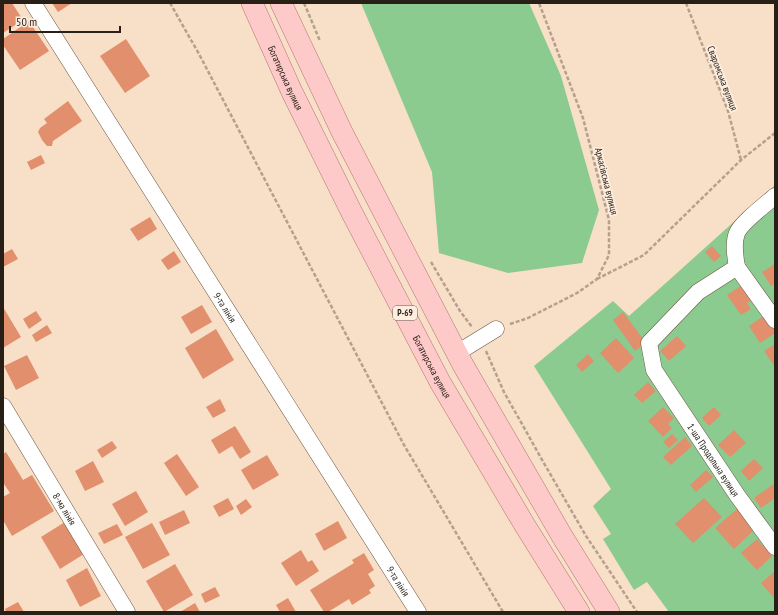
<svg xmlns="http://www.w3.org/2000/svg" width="778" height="615" font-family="'PT Sans Narrow',sans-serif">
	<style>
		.green { fill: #8bcb8f }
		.building { fill: #e18f6c }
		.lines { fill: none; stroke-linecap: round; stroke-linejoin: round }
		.minor-casing { stroke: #6c5742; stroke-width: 17 }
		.major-casing { stroke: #b37773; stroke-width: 22 }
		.path { stroke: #b4a08d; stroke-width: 2.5; stroke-dasharray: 4 2; stroke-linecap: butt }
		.minor { stroke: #fff; stroke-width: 16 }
		.major { stroke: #fecac9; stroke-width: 21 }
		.labels { text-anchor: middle; stroke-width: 3.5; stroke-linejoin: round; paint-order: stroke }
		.shield { fill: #fdeee0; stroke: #685d53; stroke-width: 1 }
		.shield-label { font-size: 9px; font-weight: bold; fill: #281f16 }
		.street-label { font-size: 10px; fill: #281f16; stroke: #fdeee0 }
	</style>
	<rect width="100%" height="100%" fill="#f8dfc7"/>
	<g class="green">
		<path d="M361 3H529L561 76 599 210 582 263 508 273 439 253 432 172Z"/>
		<path d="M775 185V612H669L647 582 634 590 603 539 611 534 593 506 611 489 534 366 613 301 629 316Z"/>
	</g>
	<g class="building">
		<path d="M3 3H12L23 20 3 33Z"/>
		<path d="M52 3H72L58 12Z"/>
		<path d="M29 21 49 51 20 70 3 45V39Z"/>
		<path d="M126 39 150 76 125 93 100 56Z"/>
		<path d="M68 101 82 121 53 141 52 146H47L42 140 38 132 40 128 47 123 44 119Z"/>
		<path d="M41 155 45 163 31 170 27 162Z"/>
		<path d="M150 217 157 229 138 241 130 229Z"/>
		<path d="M712 246 721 256 714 262 705 252Z"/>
		<path d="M12 249 18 259 3 267V254Z"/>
		<path d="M174 251 181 262 168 270 161 260Z"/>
		<path d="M775 264V283L771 286 762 272Z"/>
		<path d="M745 283 755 298 747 303 751 309 741 315 727 295Z"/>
		<path d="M202 305 212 322 191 334 181 317Z"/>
		<path d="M3 307 21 337 3 348Z"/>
		<path d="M36 311 42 320 29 329 23 319Z"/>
		<path d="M623 312 646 343 635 351 613 320Z"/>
		<path d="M765 315 775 330V333L760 343 749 326Z"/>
		<path d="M47 325 52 333 36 342 32 335Z"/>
		<path d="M216 329 234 360 203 379 185 348Z"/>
		<path d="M677 336 686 346 669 361 660 351Z"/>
		<path d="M616 338 634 358 618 373 600 353Z"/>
		<path d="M775 344V367L764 351Z"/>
		<path d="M588 354 594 361 582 372 576 365Z"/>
		<path d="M27 355 39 378 16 390 4 366Z"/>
		<path d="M648 382 656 391 642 403 634 395Z"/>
		<path d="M220 399 226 411 213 418 206 407Z"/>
		<path d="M663 407 674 418 668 424 672 428 663 437 648 421Z"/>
		<path d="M714 407 721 415 709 426 702 418Z"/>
		<path d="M235 426 251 452 240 459 232 446 219 454 211 440Z"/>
		<path d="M734 430 746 443 730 457 718 445Z"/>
		<path d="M672 434 678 440 669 448 663 442Z"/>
		<path d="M685 437 692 446 671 465 663 457Z"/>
		<path d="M112 441 117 448 102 458 97 450Z"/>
		<path d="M6 452 23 480 32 475 54 511 12 536 3 520V497L10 493 4 484H3V454Z"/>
		<path d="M177 454 199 487 186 496 164 463Z"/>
		<path d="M267 455 279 475 253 490 241 470Z"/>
		<path d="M754 459 763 468 749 481 741 471Z"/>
		<path d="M93 461 104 482 85 491 75 471Z"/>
		<path d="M706 470 713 477 696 492 690 485Z"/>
		<path d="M775 483V498L761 508 754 498Z"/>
		<path d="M136 491 148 512 125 526 112 504Z"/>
		<path d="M228 498 234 509 219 517 213 506Z"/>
		<path d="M704 498 722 517 693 543 675 524Z"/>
		<path d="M246 499 252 507 241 515 236 506Z"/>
		<path d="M737 509 755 529 734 549 715 528Z"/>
		<path d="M184 510 190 523 165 535 159 522Z"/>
		<path d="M338 521 347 538 324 551 315 534Z"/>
		<path d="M65 522 84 554 60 569 41 537Z"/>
		<path d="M152 523 170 555 143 569 125 537Z"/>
		<path d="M117 524 123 535 104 544 98 533Z"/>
		<path d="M757 539 772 556 757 570 741 553Z"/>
		<path d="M301 550 308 562 312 560 319 571 296 586 281 563Z"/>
		<path d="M364 553 374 570 368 574 375 586 369 590 371 593 352 605 349 599 328 612H324L310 590 354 563 352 560Z"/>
		<path d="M175 564 193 595 164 612 146 581Z"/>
		<path d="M87 568 101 596 80 607 66 580Z"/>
		<path d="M775 571V599L761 583Z"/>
		<path d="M215 587 220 596 205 603 201 594Z"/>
		<path d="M288 598 296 612H280L276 605Z"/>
		<path d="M18 602 24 612H6L5 609Z"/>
		<path d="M195 603 200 612H180Z"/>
	</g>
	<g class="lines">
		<g class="minor-casing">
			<g id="minor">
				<path id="s1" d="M33 3 418 612"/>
				<path id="s2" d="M775 196C766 204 741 223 737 233 733 243 735 256 737 267L698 292 649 343 654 370 737 495 775 547"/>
				<path d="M737 267 775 320"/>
				<path d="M457 353 496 329"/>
				<path id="s3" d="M3 406 127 612"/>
			</g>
		</g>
		<g class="major-casing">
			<g id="major">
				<path id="s4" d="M252 3 292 92 351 211 440 382 524 524 579 612"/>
				<path d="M281 3 342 132 463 365 562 536 609 612"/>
			</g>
		</g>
		<g class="path">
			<path d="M170 3 199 54 404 445 503 612"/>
			<path d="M304 3 320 41"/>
			<path d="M686 3 728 111 741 160"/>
			<path d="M431 262 460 311 472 327"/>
			<path d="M597 279 644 255 741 160 775 133"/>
			<path d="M510 324 528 318 577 293 597 279 609 255V220L583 118 539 3"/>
			<path d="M486 351 504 392 541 458 586 536 637 612"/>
		</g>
		<use href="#minor" class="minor"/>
		<use href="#major" class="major"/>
	</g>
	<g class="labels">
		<rect class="shield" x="393" y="306" width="24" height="14" rx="3"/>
		<g class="shield-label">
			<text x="405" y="316">Р-69</text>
		</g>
		<g class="street-label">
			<text dy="4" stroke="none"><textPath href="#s4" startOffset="82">Богатирська вулиця</textPath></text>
			<text transform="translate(723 78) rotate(69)" y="4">Сваромська вулиця</text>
			<text transform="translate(607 181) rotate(76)" y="4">Аркасівська вулиця</text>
			<text dy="4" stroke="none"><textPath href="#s1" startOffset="360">9-та лінія</textPath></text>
			<text dy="4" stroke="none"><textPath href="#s4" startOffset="406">Богатирська вулиця</textPath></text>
			<text dy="4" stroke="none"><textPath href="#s2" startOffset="340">1-ша Продольна вулиця</textPath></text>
			<text dy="4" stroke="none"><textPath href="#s3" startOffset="120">8-ма лінія</textPath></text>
			<text dy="4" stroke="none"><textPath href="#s1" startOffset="684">9-та лінія</textPath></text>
		</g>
	</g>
	<rect width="778" height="615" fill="none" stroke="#281f16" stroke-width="8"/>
	<path d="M10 26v6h110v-6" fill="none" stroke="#281f16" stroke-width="2"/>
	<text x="16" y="26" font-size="12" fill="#281f16" stroke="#fdeee0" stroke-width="3" paint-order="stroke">50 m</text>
</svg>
